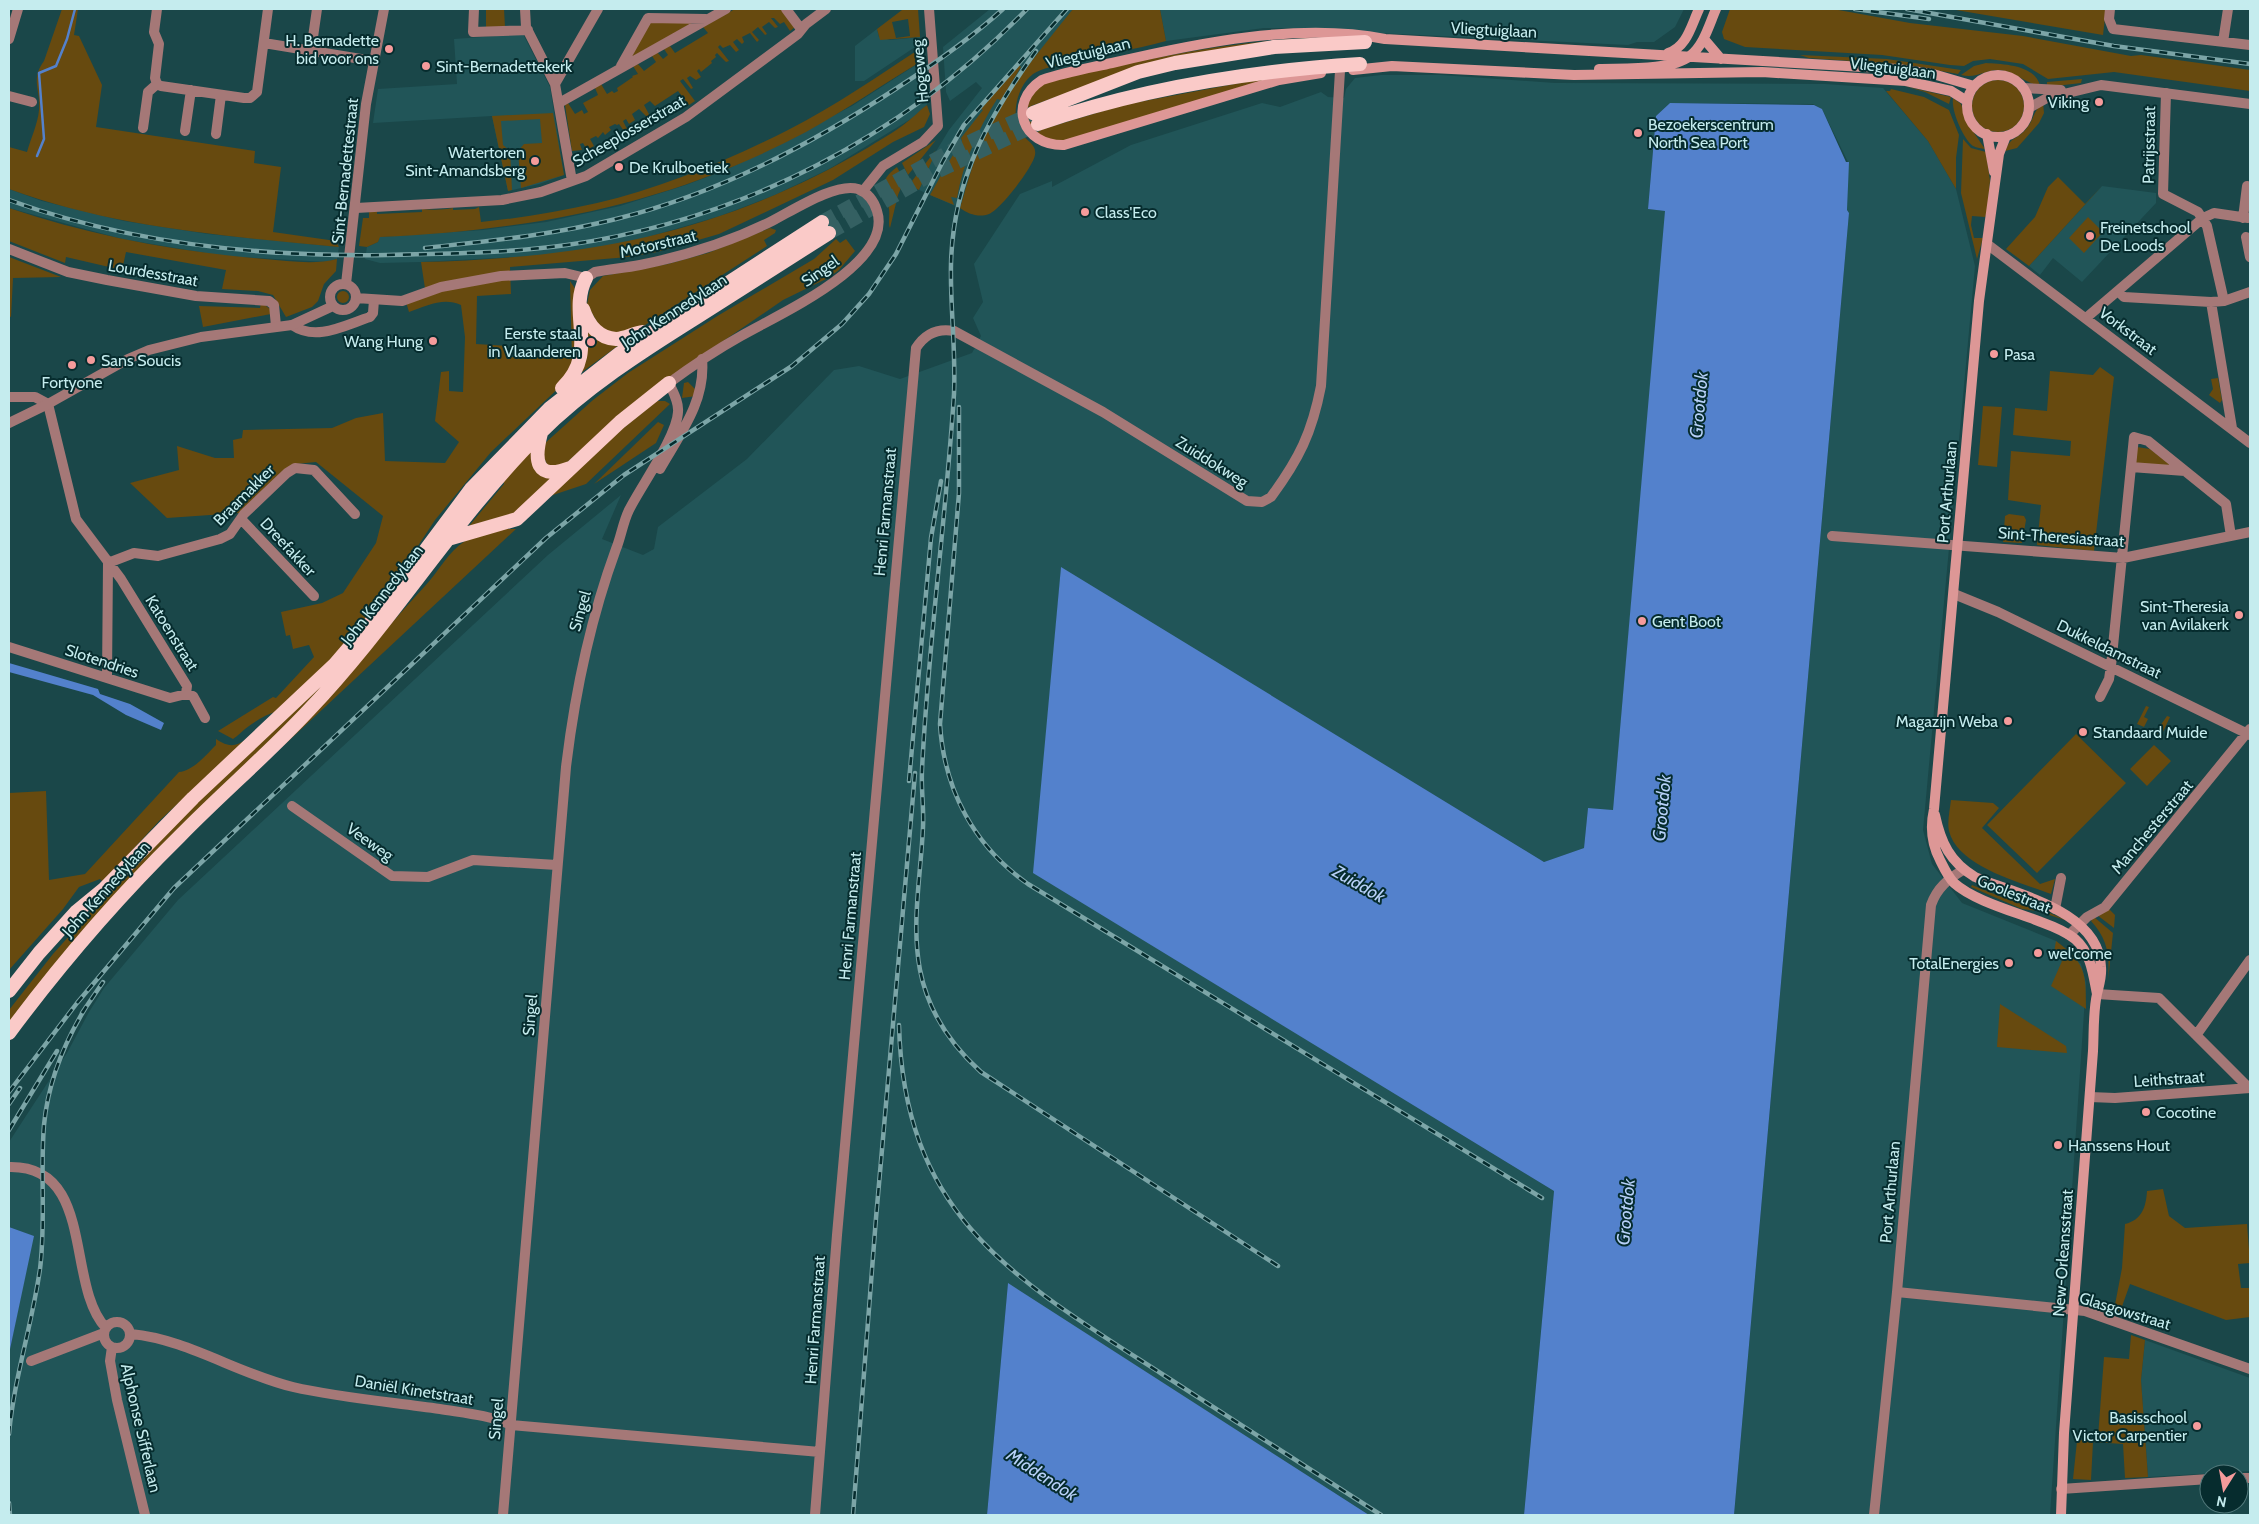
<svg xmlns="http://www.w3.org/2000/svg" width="2259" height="1524" viewBox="0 0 2259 1524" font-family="Cabin,sans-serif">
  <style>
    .built { fill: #215558 }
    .green { fill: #674a0f; fill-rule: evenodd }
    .water { fill: #5381cc }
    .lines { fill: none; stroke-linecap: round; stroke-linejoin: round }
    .stream { stroke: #5381cc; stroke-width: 2.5 }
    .trunk-tunnel { stroke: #346062; stroke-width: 14; stroke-dasharray: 14 7; stroke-linecap: butt }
    .minor { stroke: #a57877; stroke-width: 10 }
    .tertiary { stroke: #a57877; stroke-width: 10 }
    .secondary { stroke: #dd9796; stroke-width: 10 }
    .trunk { stroke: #facac8; stroke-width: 14 }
    .rail-casing { stroke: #7ca5a7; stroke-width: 4.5 }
    .rail { stroke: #062c2e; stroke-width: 2.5; stroke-dasharray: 8; stroke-linecap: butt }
    .poi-dot { fill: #f59b9b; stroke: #062c2e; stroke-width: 2 }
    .labels { text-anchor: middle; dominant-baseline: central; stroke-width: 4; stroke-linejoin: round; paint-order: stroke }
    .street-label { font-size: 16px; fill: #c5ecee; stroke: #062c2e }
    .poi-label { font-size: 16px; fill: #c5ecee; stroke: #062c2e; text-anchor: start }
    .water-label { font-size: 18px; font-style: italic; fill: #b8d1f9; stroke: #062c2e }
  </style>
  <rect width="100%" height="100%" fill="#1a4749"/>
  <path class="built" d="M990,9H1073L998,112L976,156L960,208L919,190L935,153L949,130L982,88L976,82L950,101L946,92L943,47Z
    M1160,9H1684L1675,27L1654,42H1637L1628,45L1377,33L1317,28H1264L1166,41Z
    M877,29L879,37L890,40L920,37L921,43L864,81H855V46Z
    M523,34L550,87L564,175L539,184L508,191L492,116L373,123L378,89L457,84L454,39Z
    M922,61L927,105L914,117L829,169L775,195L720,216L634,241L553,255L421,262L380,263L365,259L367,247L378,242L379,237L483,230L546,222L620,206L686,185L728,169L852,106Z
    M1381,75H1441L1555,83L1825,84L1883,88L1928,141L1956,189L1975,266L1923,830L1932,864L1962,903L2056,941L2081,964L2086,983L2050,1515H1734L1849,213L1847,210L1848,162L1822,109L1813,104L1670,103L1656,116L1648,209L1666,211L1613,810L1588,808L1584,848L1544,862L1061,568L1034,873L1554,1191L1524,1515H1369L1008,1284L987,1515H9V1354L33,1236L9,1227V1142L67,1053L89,1012L104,988L178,900L548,555L621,495L602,539L643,555L654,549L658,527L747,459L834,370L859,366L900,379L972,353L981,336L973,318L983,302L974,264L1020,194L1052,181V187L1131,145L1262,103L1280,107L1321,92L1328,97L1344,98L1346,89L1355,78Z
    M2102,186L2156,193V203L2082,282L2053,258L2040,275L2029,266Z
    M9,189L42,201L124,221L208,234L339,247L337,259L326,262L223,256L122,239L9,208Z
    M2145,1340L2250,1378V1471L2148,1477L2141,1380Z"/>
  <path class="green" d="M62,9H78L74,35L79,36L102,85L96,127L255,151L254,163L281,167L273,232L336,241L339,247C227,236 115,228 9,189V147L27,152C31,138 38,123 39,110C41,90 30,80 44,61Z
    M486,9H504L505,27L486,29Z
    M735,9H781L795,27L790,31L784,22L780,24L774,18H771L778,27L775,28L769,22L762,27L767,34L765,35L758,27L752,32L759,40L757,42L750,33L742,37L744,42L742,44L737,39L733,42L739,50L736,52L730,45L723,48L720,45L718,47L729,61L726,62L717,53L715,55L716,57L711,61L712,63L701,72L699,69L697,71L701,77L696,80L690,76L687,78L693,88L691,89L683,79L680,81L695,101L689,105L678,91L655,106L650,101L644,105L650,116L648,118L639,109L632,114L635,120L629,124L626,119L623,121L627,129L624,131L619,124L617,125L615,124L609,127L611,130L605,135L603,132L598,138L596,136L590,139L594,146L587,150L583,143L580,144L582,150L572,151L565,105L568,103L575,114L582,110L584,114L588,112L583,103L598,95L595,88L601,84L607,94L612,91L614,93L618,91L617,88L633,77L632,76L638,74L633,66L638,64L644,71L656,62L652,56L657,52L663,59L668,55L664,49L670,46L675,53L708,33L703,27Z
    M918,9L920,37L880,40L877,29L902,10ZM908,19L910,36L896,38L892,22Z
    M1073,9H1160L1166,41C1133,50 1099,55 1066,64C1055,66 1042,68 1033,74C1017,86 1010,116 1021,133C1026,141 1037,144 1035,155C1033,167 1001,209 989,214C979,218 968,214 960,208C967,185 973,161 983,139C1005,91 1041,49 1073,9Z
    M1730,9H1833L1910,23L2023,36L2131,56L2141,55L2250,70V91L2114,72L2048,79L2023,64L1990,59L1973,61L1964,66L1950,65L1882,55L1745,47L1724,39L1722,32Z
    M1950,9H2106L2103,35Z
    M650,23H692L633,57L631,55Z
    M1322,38L1138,67L1031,106L1040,130L1123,105L1294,73L1072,140L1051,143C1045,139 1036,135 1031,129C1017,112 1032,93 1045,82C1137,61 1227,40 1322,38Z
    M921,48L922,61C883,84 846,110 806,132C669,205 533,230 380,237L378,242L367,247L359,246L363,218H369V212L377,211V214L422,212V209C432,210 443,210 453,208V210L475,209L479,207L481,222C520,218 558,212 597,203C662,188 728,160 788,130C835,106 878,76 921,48Z
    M1800,55L1887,59L1961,70L1958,74L1908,65L1809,58Z
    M1986,63C2003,64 2036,65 2040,86C2025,83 2016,72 2000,70C1985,69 1978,79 1961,75L1974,66Z
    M1019,65L1021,67L1001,100L997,99C978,129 963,163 957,198L951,197L954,205L930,195L948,163L962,141L961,138L983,110L981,109Z
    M2082,79L2081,83L2047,87V82Z
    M1972 106a26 26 0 1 1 52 0a26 26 0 1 1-52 0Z
    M1904,86L1951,97L1949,104L1925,92Z
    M1891,89L1924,97L1949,110L1959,135L1956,158V189L1928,141L1886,91H1890Z
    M1953,98L1961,104L1968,124L1985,149C1981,148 1977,148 1973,146C1963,138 1951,111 1953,98Z
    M2043,103L2044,113L2039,123L2017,148L2005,151C2011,136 2017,140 2026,129C2034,120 2033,111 2043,103Z
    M927,105L930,114L924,127L893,142L833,180L719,234L657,252L628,257L510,267L511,294L477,296L476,344L508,346V357L572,358L570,281L576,290L578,349L567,380L491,452L435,520L381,602L330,660L278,711C267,714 255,721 245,729C241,732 238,736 233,739L218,731L273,697L276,698L314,657L309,645L293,649L290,635L286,636L281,612L322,603L343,593L376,543L383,516L316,462L296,464L239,513L167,518L130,483L179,470L177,446L215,458H234L233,440L242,438L243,430L332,428L356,418L383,413L385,461L445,463L459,442L435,421L441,372L449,371V391L463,392L465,337L461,305C443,297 427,306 409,312L406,302L426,295L421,262C588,258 723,233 869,147C883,138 900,129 913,117C918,113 921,109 927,105Z
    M553,113L564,175L521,188L518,151L524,144L542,143L540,119L501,121L503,145L510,151L512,190L508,191L492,116Z
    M1963,139L1971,148L1986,152L1990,181L1987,212L1985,217L1972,216L1971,225L1974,238H1983L1977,259L1961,193Z
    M936,140L908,175L902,163Z
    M935,151L934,156L919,190L915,188L912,181Z
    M897,167L904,181L898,195L890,228C888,224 890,215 889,209C885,190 876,183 897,167Z
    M2058,177L2085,204L2102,186L2029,266L2006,249L2035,217L2048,187Z
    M9,208C92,236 178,252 265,259C288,261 315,265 337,259L336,271L324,284L318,301L312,307L286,317L273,295L258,291L222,289L226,270L126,252L122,270L66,257L65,263L9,241Z
    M2088,217L2103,232L2084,253L2069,238Z
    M770,228L776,230L775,233L764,240L767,246L642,327L619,335L602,331L587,304L590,290L603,276L668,264L708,253Z
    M836,239L840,243L846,239L855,251L839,270L828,278L783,300L639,399L564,465L548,466L541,452L544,444L593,400L628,373L719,315L814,259Z
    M9,257L61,277L13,278L11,317L9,316Z
    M337 297a6 6 0 1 1 12 0a6 6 0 1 1-12 0Z
    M261,302L270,309L271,314L203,327L199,306L260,308Z
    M585,328L619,345L582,372L580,371Z
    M2100,367L2114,377L2094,551L2037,545L2041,505L2008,500L2011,451L2070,456L2071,441L2013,435L2015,408L2047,411L2050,371L2093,375Z
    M2218,378L2222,400L2220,403L2209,395L2213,389L2211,379Z
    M688,382L695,389L696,396L682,398L684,383Z
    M657,401H665L670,404L586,484L550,496L607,441Z
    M1983,406L2002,407L1997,467L1978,465Z
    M658,422L664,425L656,443L594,484Z
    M2137,447L2150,449L2175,468L2135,464Z
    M531,449C530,465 540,469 553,478L513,514L469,526L504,484L502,478Z
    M2009,514L2024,516L2026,520L2022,543L2003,542L2005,516Z
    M505,529H516L281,748C331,695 376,639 425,586C439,571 448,552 465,541C475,534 493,532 505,529Z
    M352,658L9,1025V1010L53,954L105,896L212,786Z
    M2146,706L2149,707L2144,717L2148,719L2144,727L2137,724Z
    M2167,716L2170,717L2161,736L2155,733Z
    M2076,734L2126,783L2037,873L1987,825Z
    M251,736L159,821L103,882L100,879L79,887L63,909L9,970V789V793L46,791L49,880L85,874L179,772C193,771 207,754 216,745V739C231,749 237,746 251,736Z
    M2154,745L2171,761L2147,786L2130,769Z
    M1951,800L1993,803L1999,808L1982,828L2040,884L2055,879L2051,894C2020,882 1958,867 1949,831C1947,822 1950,809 1951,800Z
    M1972,885L2004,898L2020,900L2068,921L2037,911L2022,909L1971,887Z
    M2109,909L2115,915L2114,928L2097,915Z
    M2094,917L2113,933L2108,981C2110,957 2108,939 2091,921Z
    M2056,941C2086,963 2086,973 2086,1009L2051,986L2062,961L2054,952Z
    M2000,1004L2066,1046L2067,1053L1997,1047Z
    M2163,1189L2169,1216L2185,1228L2247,1224L2250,1263L2238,1264L2241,1288H2250V1317L2226,1320L2130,1284L2120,1312L2114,1310L2122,1268L2125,1224C2142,1220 2146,1207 2147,1191Z
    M2131,1335L2145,1340L2141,1380L2148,1477L2125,1478L2123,1444L2093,1442L2091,1480L2073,1479L2077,1441L2098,1437L2104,1357L2129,1359Z"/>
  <path class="water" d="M1670,103L1814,105L1822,109L1846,162H1849L1847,210L1849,213L1734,1515H1524L1554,1191L1033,873L1061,567L1544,862L1584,848L1588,808L1613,810L1665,211L1648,209L1656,116Z
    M9,663L98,689L100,694L130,704L164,723L161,730L126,715L93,695L9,672Z
    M9,1227L34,1236L9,1354Z
    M1008,1283L1369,1515H987Z"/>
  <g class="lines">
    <path class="stream" d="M37,156L44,139L39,73L56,66L67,39L75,9"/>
    <path class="trunk-tunnel" d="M822,222L958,147L1033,113
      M829,233L934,173L1038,124"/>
    <path class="minor" d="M157,9L154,32L159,44L155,78L157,84L161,86L244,98H250L257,92L268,9
      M474,9L473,32L528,30
      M525,9L526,27L555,84
      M786,9L801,29
      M2110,9L2109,19L2113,29L2250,45
      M9,39L18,9
      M2223,42L2228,9
      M264,43L373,61
      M311,51L317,9
      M621,66L648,18L706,19
      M2166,93L2163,194L2198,212L2207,226L2224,301
      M9,96L32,102
      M559,103L726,9
      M143,128L148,92L157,84
      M185,131L191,90
      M216,134L221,95
      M572,181L555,84L598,9
      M356,208L502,200L541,192L586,176L686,117L798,34L806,24L826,9
      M2243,218L2247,186
      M2246,237L2250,257
      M1987,244L2250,443
      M9,249L68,272L107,280L196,296L269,301L274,305L276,326
      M2118,291L2124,297L2211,302L2224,301L2250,292
      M2211,302L2232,428
      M2086,318L2203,218L2214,213L2248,218
      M292,325C316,342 345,325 370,317L373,313L374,300
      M9,397H35L48,404L76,519L121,579L187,686L186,694
      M2131,467L2185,471
      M660,469C680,434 706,401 702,359
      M241,519L314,596
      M1832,536L2123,558L2250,532
      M1954,594L1998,612L2250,735
      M9,647L170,698L186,694
      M107,678L108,563L134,553L158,556L220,539L230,534L244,514L287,473L295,468L314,470L355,514
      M186,694L193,696L205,718
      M2100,697L2109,679L2111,666L2134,437L2148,441L2226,504L2231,536
      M292,806L392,876L428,877L473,860L557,865
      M2055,909L2061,878
      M2069,935L2087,917L2105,907L2250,729
      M2097,994L2159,998L2249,1088
      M2197,1034L2250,960
      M2090,1097L2115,1098L2250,1088
      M9,1167C96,1165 65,1285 106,1328
      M1897,1292L2085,1311L2250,1369
      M104 1335a13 13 0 1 1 26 0a13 13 0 1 1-26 0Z
      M131,1334C187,1339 238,1374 293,1387C341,1398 392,1402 440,1409C464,1413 489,1415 511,1425L820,1452
      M112,1347L110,1361L117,1400L145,1515
      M31,1361L104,1333
      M2239,1478H2250
      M2061,1489L2209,1479
      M503,1515L566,767C575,692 590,620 616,549C621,537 623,522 629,510C641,486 677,436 678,412C679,402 673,392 669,383
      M815,1515L837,1235L916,348C925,334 938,328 954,331L1103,412L1247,501L1262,502L1271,497C1299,459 1312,433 1321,386L1340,71
      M1874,1515L1897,1292L1931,905C1937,888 1948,879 1963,870"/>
    <path class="tertiary" d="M2023,88L2061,90
      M2029,108L2047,98L2101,85L2250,104
      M863,191L883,166L923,142L938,126L929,9
      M330 297a13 13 0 1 1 26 0a13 13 0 1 1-26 0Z
      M346,284L366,104L384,9
      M356,298L402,301L441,287L501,276L565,273L586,278L595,272C610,269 625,268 640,265C685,256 730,242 772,221C792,211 836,182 858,189C868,193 874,201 877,211C894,264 777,315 741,336C716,350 692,366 669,383
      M9,423L48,404L128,359L149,350L201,337L292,325L333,306"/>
    <path class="secondary" d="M1704,39L1721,59
      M1668,53C1687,47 1691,26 1699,9
      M1599,69C1622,68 1671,71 1690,56C1704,45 1709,25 1716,9
      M1353,70L1392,66L1574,75L1762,72L1906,81L1951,91L1967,101
      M1321,73L1279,80L1064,145C1022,146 1007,103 1042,80C1065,72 1089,68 1112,63C1197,43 1299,22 1385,39L1898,69L1933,74L1974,86
      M1967 106a31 31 0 1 1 62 0a31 31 0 1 1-62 0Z
      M1987,134L1994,172
      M2006,136L1999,154L1979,301L1934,809C1930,827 1931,843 1940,860C1944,868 1948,877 1954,883C1974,901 2016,912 2041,922C2052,926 2065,931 2075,939C2091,953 2093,974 2097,994
      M1935,815C1941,843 1950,862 1975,877C2018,895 2099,911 2101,967C2102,977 2099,985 2097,994C2093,1012 2094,1032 2093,1051L2064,1433L2061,1515"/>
    <path class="trunk" d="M1033,113L1138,72L1175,63L1274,47L1365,42
      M1038,124C1142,88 1250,71 1360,64
      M583,309C588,324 598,338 616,339C625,339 634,333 643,332
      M562,388C600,352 567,314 586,278
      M541,433C534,460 535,481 570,468
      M448,539L517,519L620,422L669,383
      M9,991L39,953L76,912L104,889L193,798L335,664L377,615L471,489L550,408L620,353L822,222
      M9,1033C61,963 118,897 180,836C222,793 268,754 309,710C392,623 454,519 539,434C585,388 641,352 697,317C741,289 785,261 829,233"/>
    <g class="rail-casing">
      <path id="rail" d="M1855,9L1929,19
        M1907,9L2114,46L2250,64
        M1036,51C988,118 953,179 951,264C950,307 956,350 954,394C946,519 928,645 922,770C921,789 924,808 923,827C921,875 911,923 920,970C928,1011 951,1045 981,1072L1278,1266
        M9,200C130,244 259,257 387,255C447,254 508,253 567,245C743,220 904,136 1027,9
        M425,248C489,241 553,235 616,219C717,194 810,145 897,88C934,64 970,39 1003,9
        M959,407V493L940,724C944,790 974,846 1028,884L1542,1198
        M909,781L931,538L941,481
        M82,1013L103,982
        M899,1025C904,1218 1016,1280 1162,1374C1235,1421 1308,1468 1381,1515
        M9,1092L77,1003L174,888L546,538L624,475L792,366L842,324L869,294L896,254L943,161L964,125L1067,9
        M9,1104L20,1088
        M9,1130L57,1051
        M9,1434C14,1378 32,1325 40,1269C46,1221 40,1173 44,1125C48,1082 64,1043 86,1007
        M9,1503L10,1515
        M853,1515L876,1218L915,773"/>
    </g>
    <use href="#rail" class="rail"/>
  </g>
  <g class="poi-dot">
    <circle cx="389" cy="49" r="5"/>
    <circle cx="426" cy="66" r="5"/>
    <circle cx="2099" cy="102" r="5"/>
    <circle cx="1638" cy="133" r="5"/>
    <circle cx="535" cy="161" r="5"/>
    <circle cx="619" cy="167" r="5"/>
    <circle cx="1085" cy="212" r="5"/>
    <circle cx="2090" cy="236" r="5"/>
    <circle cx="433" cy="341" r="5"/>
    <circle cx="591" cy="342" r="5"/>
    <circle cx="1994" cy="354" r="5"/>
    <circle cx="91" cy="360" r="5"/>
    <circle cx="72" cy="365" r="5"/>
    <circle cx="2239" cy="615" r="5"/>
    <circle cx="1642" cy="621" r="5"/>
    <circle cx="2008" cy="721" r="5"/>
    <circle cx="2083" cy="732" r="5"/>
    <circle cx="2038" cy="953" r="5"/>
    <circle cx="2009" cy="963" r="5"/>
    <circle cx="2146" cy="1112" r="5"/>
    <circle cx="2058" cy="1145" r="5"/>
    <circle cx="2197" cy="1426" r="5"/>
  </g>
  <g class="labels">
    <g class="street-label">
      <text transform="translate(1494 30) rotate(3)">Vliegtuiglaan</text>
      <text transform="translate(1088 53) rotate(-14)">Vliegtuiglaan</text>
      <text transform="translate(1893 68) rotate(7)">Vliegtuiglaan</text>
      <text transform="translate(920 71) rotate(-95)">Hogeweg</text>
      <text transform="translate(629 131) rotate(-30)">Scheeplosserstraat</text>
      <text transform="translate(2149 145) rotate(-89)">Patrijsstraat</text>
      <text transform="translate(345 171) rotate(-84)">Sint-Bernadettestraat</text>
      <text transform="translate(658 244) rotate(-13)">Motorstraat</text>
      <text transform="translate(820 271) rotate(-35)">Singel</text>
      <text transform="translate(153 273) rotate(10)">Lourdesstraat</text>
      <text transform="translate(674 311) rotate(-33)">John Kennedylaan</text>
      <text transform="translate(2128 331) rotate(37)">Vorkstraat</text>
      <text transform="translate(1212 462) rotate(32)">Zuiddokweg</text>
      <text transform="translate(1947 492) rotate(-85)">Port Arthurlaan</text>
      <text transform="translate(244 495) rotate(-45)">Braamakker</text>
      <text transform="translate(885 512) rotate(-85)">Henri Farmanstraat</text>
      <text transform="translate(2061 537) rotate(4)">Sint-Theresiastraat</text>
      <text transform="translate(288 547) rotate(47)">Dreefakker</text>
      <text transform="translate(382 595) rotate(-52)">John Kennedylaan</text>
      <text transform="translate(580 611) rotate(-74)">Singel</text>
      <text transform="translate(172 633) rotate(58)">Katoenstraat</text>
      <text transform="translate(2109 649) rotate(26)">Dukkeldamstraat</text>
      <text transform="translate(102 661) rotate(18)">Slotendries</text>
      <text transform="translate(2152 827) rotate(-50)">Manchesterstraat</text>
      <text transform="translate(370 842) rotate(35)">Veeweg</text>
      <text transform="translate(106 889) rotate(-48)">John Kennedylaan</text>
      <text transform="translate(2014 894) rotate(22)">Goolestraat</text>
      <text transform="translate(850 916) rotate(-85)">Henri Farmanstraat</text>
      <text transform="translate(530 1015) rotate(-85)">Singel</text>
      <text transform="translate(2169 1079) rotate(-4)">Leithstraat</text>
      <text transform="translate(1890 1192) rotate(-85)">Port Arthurlaan</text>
      <text transform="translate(2063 1253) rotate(-86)">New-Orleansstraat</text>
      <text transform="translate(2125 1311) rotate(17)">Glasgowstraat</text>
      <text transform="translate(815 1320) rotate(-86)">Henri Farmanstraat</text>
      <text transform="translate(414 1390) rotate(9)">Daniël Kinetstraat</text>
      <text transform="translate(496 1419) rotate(-85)">Singel</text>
      <text transform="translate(141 1428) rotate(77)">Alphonse Sifferlaan</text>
    </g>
    <g class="poi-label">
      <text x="379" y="40" text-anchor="end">H. Bernadette<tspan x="379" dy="18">bid voor ons</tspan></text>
      <text x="436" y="66">Sint-Bernadettekerk</text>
      <text x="2089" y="102" text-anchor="end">Viking</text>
      <text x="1648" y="124">Bezoekerscentrum<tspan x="1648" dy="18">North Sea Port</tspan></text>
      <text x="525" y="152" text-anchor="end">Watertoren<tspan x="525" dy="18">Sint-Amandsberg</tspan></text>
      <text x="629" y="167">De Krulboetiek</text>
      <text x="1095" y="212">Class'Eco</text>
      <text x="2100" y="227">Freinetschool<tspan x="2100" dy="18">De Loods</tspan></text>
      <text x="581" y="333" text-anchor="end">Eerste staal<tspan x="581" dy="18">in Vlaanderen</tspan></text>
      <text x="423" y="341" text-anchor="end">Wang Hung</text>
      <text x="2004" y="354">Pasa</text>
      <text x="101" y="360">Sans Soucis</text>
      <text x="72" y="382" text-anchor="middle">Fortyone</text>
      <text x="2229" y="606" text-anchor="end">Sint-Theresia<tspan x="2229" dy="18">van Avilakerk</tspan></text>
      <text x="1652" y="621">Gent Boot</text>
      <text x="1998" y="721" text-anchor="end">Magazijn Weba</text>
      <text x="2093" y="732">Standaard Muide</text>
      <text x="2048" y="953">wel'come</text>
      <text x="1999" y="963" text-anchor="end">TotalEnergies</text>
      <text x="2156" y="1112">Cocotine</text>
      <text x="2068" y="1145">Hanssens Hout</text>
      <text x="2187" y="1417" text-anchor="end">Basisschool<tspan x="2187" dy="18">Victor Carpentier</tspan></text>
    </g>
    <g class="water-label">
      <text transform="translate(1699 405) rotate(-85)">Grootdok</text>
      <text transform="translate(1662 808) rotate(-85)">Grootdok</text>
      <text transform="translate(1359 884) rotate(30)">Zuiddok</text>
      <text transform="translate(1626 1212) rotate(-85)">Grootdok</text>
      <text transform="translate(1042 1475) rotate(33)">Middendok</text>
    </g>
  </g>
  <rect width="2259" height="1524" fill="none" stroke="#c5ecee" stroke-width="20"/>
  <g transform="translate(2224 1489) rotate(191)"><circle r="24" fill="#062c2e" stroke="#52797b"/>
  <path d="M0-4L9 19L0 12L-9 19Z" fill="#f59b9b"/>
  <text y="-8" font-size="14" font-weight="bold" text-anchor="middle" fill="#c5ecee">N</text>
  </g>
</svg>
